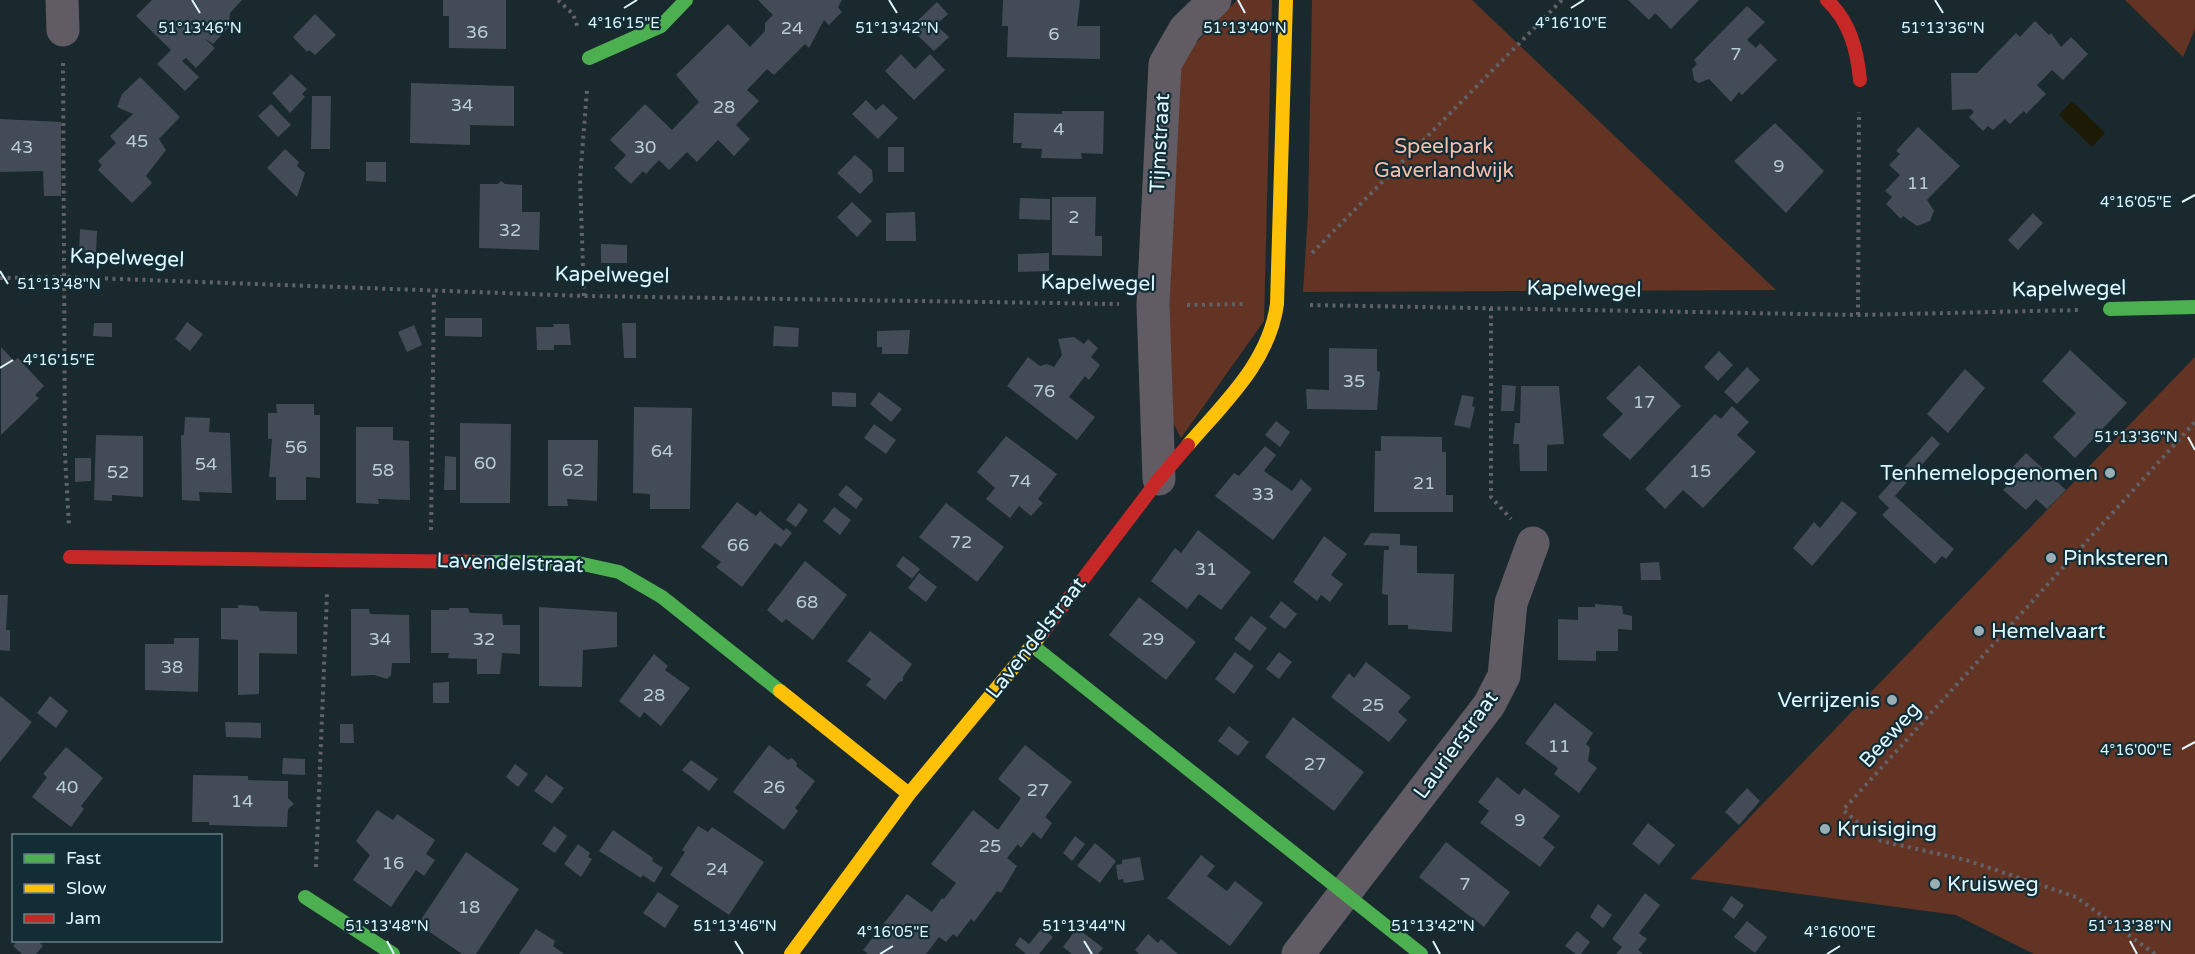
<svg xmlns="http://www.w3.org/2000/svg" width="2195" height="954" viewBox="0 0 2195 954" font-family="'Varela Round',sans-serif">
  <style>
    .green { fill: #633424 }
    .water { fill: #1d1a06 }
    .building { fill: #434b57 }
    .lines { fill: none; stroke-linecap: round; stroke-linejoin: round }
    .path { stroke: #616168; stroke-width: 4; stroke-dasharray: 3 4.5; stroke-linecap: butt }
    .street { stroke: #615b63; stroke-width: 33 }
    .fast { stroke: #4caf50; stroke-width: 14 }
    .slow { stroke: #ffc107; stroke-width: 14 }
    .jam { stroke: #c62828; stroke-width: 14 }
    .ticks { fill: none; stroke: #dff7fe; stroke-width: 2 }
    .poi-dot { fill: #9aafb5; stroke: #122d35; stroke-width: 2 }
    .labels { text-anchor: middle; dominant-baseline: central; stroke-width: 4.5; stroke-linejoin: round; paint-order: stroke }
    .number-label { font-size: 18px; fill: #b8ccd4 }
    .street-label { font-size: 21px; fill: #dff7fe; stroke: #122d35 }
    .park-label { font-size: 21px; fill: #fbbca8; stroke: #122d35 }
    .poi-label { font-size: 21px; fill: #dff7fe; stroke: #122d35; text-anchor: start }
    .ticks-label { font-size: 15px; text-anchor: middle; fill: #dff7fe; stroke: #122d35; stroke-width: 4.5; stroke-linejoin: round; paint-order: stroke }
  </style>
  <rect width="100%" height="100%" fill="#1a292d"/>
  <path class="green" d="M1237,0H1272L1264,321L1181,438L1166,410L1177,63Z
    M1312,0H1472L1776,290L1303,292L1308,213Z
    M2125,0H2195V29L2183,57Z
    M2195,357V954H2034L1956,915L1690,879Z"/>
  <path class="water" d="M2072,101L2105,133L2092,147L2059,115Z"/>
  <path class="building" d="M152,0H242L230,13L229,27L213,44L204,38L215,48L196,68L186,58L182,61L199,77L185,91L157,64L171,50L136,16Z
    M443,0H506V49L449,48V16H443Z
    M758,0H842L838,7L842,12L829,25L824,20L809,48L805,44L774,75L767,69L747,90L759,101L736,125L750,139L734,156L718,140L697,162L687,152L669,170L659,160L646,174L643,171L631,184L614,168L626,155L610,140L645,104L672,130L699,102L676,75L728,24L750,47L765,31V23L773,15Z
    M1003,0H1080L1077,26H1100V59L1007,57L1008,26H1002Z
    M1628,0H1699L1671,29L1655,13L1649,20Z
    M937,2L948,14L936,25L949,37L934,51L910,28Z
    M1747,6L1765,22L1747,40L1756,48L1760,43L1777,60L1742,95L1739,92L1731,102L1709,79L1699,83L1694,80L1692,69L1697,64L1694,60Z
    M315,14L336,35L315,55L309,50L307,52L293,37Z
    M2035,21L2049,35L2051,33L2061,47L2071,37L2088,54L2063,80L2052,70L2037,85L2046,94L2026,114L2024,111L2010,124L2005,119L1993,130L1988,126L1983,131L1969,117L1974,112L1971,109L1952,110L1951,73H1977L2016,33L2020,37Z
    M901,54L915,69L930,54L945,70L914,100L885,71Z
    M291,74L307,89L302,94L305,97L290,113L272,93Z
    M140,77L180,117L159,139L166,150L146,176L152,183L132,203L98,170L102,165L98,161L116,143L110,136L133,114L117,107L122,94Z
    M411,83L514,86V126L470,125V145L410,143Z
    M312,96H331L330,149H311Z
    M866,100L876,110L883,104L898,118L878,139L852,114Z
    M271,104L291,125L278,137L258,116Z
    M1062,111H1104L1103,154L1081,153L1082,159L1041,158L1042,149L1021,148L1022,143H1013L1014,113L1062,114Z
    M0,119L61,122V196H44L43,171L0,172Z
    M1775,123L1824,171L1786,213L1734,161Z
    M1918,127L1960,166L1927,200L1934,211L1930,221L1917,226L1903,216L1901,219L1886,204L1892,197L1885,191L1900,175L1889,165L1900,154L1896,151Z
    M888,147H904V172H888Z
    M285,149L299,162L297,166L305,173L297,197L267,168Z
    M855,155L872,170L873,181L860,194L837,173Z
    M366,162H386V182L366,181Z
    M501,181L505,184L522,185V212H540L539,250L479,248L480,184H498Z
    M1052,197H1096L1095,236H1102V256L1052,255Z
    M1020,198L1050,199V220L1019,219Z
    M852,202L872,221L857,237L837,217Z
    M915,212L916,241H886V213Z
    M2033,213L2043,223L2018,250L2008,240Z
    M80,229L97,231L96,253L79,252Z
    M601,244L627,245V263H601Z
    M1049,253V271L1018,272V254Z
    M445,318H482V337L445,336Z
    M187,322L203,334L190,351L175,339Z
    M94,323H112V337L93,336Z
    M622,323H636V358H624Z
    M553,324H569L571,345H554V350H537L536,327H554Z
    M414,325L422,345L407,352L398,332Z
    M774,326L799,328L798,347L773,346Z
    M910,330L908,354H882V347H877V331Z
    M1074,337L1084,344L1088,339L1098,348L1091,357L1100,365L1089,380L1085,376L1069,397L1095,417L1077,440L1007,386L1028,357L1040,366L1047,364L1054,367L1062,355L1058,339Z
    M1,347L14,361L18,358L44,386L35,395L39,398L1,435Z
    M1329,348L1377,349V371L1380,372L1377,410L1307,409L1306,389L1329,390Z
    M2070,350L2127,403L2075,458L2053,437L2076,413L2042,381Z
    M1719,351L1733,365L1718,381L1704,367Z
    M1639,365L1681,406L1630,460L1602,435L1623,414L1606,398Z
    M1747,367L1760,380L1737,404L1724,392Z
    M1965,369L1985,388L1948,433L1927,414Z
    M1502,385L1516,386L1514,411H1501Z
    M1521,386H1559L1564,444L1547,445V471H1520L1519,444H1513L1515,423H1520Z
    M832,392L856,393V407L832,406Z
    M879,392L902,409L891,422L870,404Z
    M1462,395L1474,397L1472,406L1475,407L1470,428L1454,425Z
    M276,404H314V415H320V478L306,477V500H276V477H269L272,439H268V413H277Z
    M1732,406L1749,422L1737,435L1756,452L1703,508L1683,490L1665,509L1645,489L1715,414L1721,419Z
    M634,407L692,408L690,509H650V494L633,493Z
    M185,417L210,418L209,432L230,433L232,493L199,492L200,501L182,500L181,435H184Z
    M1276,421L1290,432L1280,447L1265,435Z
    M460,423L511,424L510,503H460Z
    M874,424L896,440L886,454L864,438Z
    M356,427H393V440L409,441L410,500L378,499L379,504L356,503Z
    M96,435L143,436V497L112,495V501L94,500Z
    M1006,436L1057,474L1038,499L1043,503L1031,516L1019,506L1010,518L986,499L995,488L977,472Z
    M1381,436L1442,437V452H1446V495H1453V512H1374L1375,451H1381Z
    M1932,436L1940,444L1895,496L1954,549L1946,559L1942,556L1935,564L1882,515L1889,508L1878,497Z
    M548,440H598L597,501L567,499L568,506H548Z
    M1265,446L1276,455L1264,471L1292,491L1301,479L1312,489L1273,540L1215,496L1234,473L1239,476Z
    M2026,453L2066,490L2047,509L2036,499L2026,510L2003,490L2016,477L2009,471Z
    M445,456L456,457V490H444Z
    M75,458H91V481L75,482Z
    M846,485L863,499L856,509L838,495Z
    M1842,501L1857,513L1812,566L1793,548L1814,522L1820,528Z
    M737,502L756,516L760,511L784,531L786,528L792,533L781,547L775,543L742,587L716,567L721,562L701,547Z
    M799,503L808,510L796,527L786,520Z
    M946,503L1004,547L977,582L919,537Z
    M834,507L851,520L840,535L823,521Z
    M1198,530L1251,572L1221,610L1199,594L1187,609L1151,581L1175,548L1181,553Z
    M1371,533L1400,534V545L1417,546V573L1454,574L1452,632L1408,629V625H1388V595L1382,594L1384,550H1389V546L1363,545Z
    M1324,536L1347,554L1331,575L1343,584L1330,602L1321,595L1317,601L1293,582Z
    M903,556L920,569L912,579L896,566Z
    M805,561L847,595L813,640L786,619L782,623L767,610Z
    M1659,562L1661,580H1641L1640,563Z
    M919,573L937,587L926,602L908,588Z
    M0,595H8L6,630H10V651L0,650Z
    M1139,597L1196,642L1166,680L1109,635Z
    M1281,601L1297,614L1285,629L1269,617Z
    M1595,604L1622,606L1623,614L1632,616V630L1618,629V651H1596V661L1558,660V619L1578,620V607H1595Z
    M238,605L258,606L260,611L297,612V654L259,653V694L238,695V640L221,639V608H238Z
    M539,607L617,612V647L583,650L582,687L539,686Z
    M449,608H468L470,613L502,614L503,625H520V654L502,653L500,674H477V659L448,658L449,653H431V610H449Z
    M351,609H369L370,614L409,615L410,663H392L391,675L387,679L374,675L351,676Z
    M1251,616L1267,628L1250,651L1234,639Z
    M870,631L912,664L903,677V681L899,682L885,700L866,685L871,679L847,661Z
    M174,638H199L198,692L145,690V644H174Z
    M1235,652L1254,666L1234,694L1215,679Z
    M1279,652L1292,662L1279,679L1266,669Z
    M654,654L668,666L665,670L690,688L661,726L644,712L640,718L619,701Z
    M1366,662L1411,697L1398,712L1407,720L1389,742L1331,697L1349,673L1354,678Z
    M449,682V703H433V683Z
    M0,696L32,722L0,762Z
    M50,696L68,711L56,728L37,713Z
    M1555,703L1593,733L1586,744L1590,748L1588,761L1597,768L1579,793L1554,774L1558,768L1525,743Z
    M1293,717L1364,772L1334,811L1265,757Z
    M225,722L261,723V738L226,737Z
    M340,724H353L354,743H340Z
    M1229,726L1249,742L1238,756L1218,741Z
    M769,745L788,760L792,758L797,763L796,766L815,781L795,808L798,811L784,830L733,792Z
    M1025,745L1072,782L1045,817L1052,823L1041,839L1033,832L1021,848L1018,844L1007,858L1017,866L1001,893L997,891L974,922L971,919L957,937L953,934L946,942L939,937L926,954H868L863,950L907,894L932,912L942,898L944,899L956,883L931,864L973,810L998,830L1021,798L998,779Z
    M66,747L103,778L81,806L84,809L71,827L32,797L47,777L43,774Z
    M283,758L305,759V775L282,774Z
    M691,760L718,779L709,791L682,770Z
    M515,764L528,774L518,787L506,777Z
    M193,775L248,776V780L288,781V798L294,804L288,809L287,827L209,825V822H192Z
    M546,775L564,788L552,804L534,791Z
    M1497,777L1519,795L1524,788L1560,816L1543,838L1555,847L1540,867L1480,823L1489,811L1478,802Z
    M1747,788L1760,801L1739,825L1725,812Z
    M377,810L393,820L397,814L435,840L426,854L435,860L424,876L416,870L391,907L353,880L370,855L356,841Z
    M1648,823L1675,845L1659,865L1632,844Z
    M554,826L567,836L555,853L542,844Z
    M698,826L708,832L712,827L764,862L729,915L670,875L685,852L682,850Z
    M613,830L653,858L652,861L663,868L654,883L643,875L641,878L599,851Z
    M1075,836L1085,844L1072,861L1063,853Z
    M1446,842L1510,892L1484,927L1419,877Z
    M1095,843L1116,861L1100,883L1077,866Z
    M578,844L590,853L588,857L592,859L581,877L564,864Z
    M466,852L519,889L476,954H462L418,924Z
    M1201,855L1215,866L1207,876L1227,891L1235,881L1263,903L1230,946L1167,898Z
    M1140,857L1144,880L1124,883L1123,879L1118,880L1116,865L1122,864V860Z
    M658,892L679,906L665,928L643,913Z
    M1645,893L1660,905L1639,933L1647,939L1638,950L1643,954H1616L1622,947L1612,939Z
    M1731,896L1744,905L1734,919L1722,910Z
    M1598,904L1612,915L1603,928L1590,917Z
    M1747,921L1767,937L1755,953L1734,937Z
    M1042,928L1053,937L1039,954H1026L1015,945L1020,937L1029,944Z
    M1077,928L1103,948L1098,954H1072L1063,947Z
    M536,929L555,941L553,946L564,954H519Z
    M1577,931L1590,942L1581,954H1576L1565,946Z
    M1148,934L1158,943L1161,939L1178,954H1139L1135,950Z
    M18,940H37L43,946L36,954H22L13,946Z"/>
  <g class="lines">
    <path class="path" d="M558,0L573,14L578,28
      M63,63L65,455L69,526
      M1312,253L1562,0
      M0,278L64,277L584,296L1119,304
      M584,296L580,179L587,90
      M1187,305L1245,304
      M1310,305L1858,315L2079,310
      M1491,308V497L1511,519
      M1858,315L1859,112
      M431,530L434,291
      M316,867L327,593
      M2155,954L2076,897L1966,860L1881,841L1843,810L2195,422"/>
    <path class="street" d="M62,0L63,30
      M1159,479L1153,305L1165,64L1185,29L1215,0
      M1298,954L1489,705L1504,676L1511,603L1533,543"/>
    <path class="fast" d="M589,58L661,26L686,0
      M2110,309L2195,307
      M489,562L578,563L619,572L662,597L780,691
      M1033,646L1421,954
      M305,897L393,954"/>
    <path class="slow" d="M1188,445C1225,402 1269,362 1277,304L1286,0
      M780,691L909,794
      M791,954L909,794L1043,632"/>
    <path class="jam" d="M1827,0C1850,22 1857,49 1860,80
      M70,557L489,562
      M1043,632L1159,479L1188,445"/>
  </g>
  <path class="ticks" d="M192,0L200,13M889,0L897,13M1238,0L1245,13M1935,0L1943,13M624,8L637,0M1571,8L1584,0M2182,202L2195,195M0,271L8,284M0,368L13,360M2188,437L2195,450M2182,749L2195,742M387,941L394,954M735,941L743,954M1084,941L1092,954M1433,941L1440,954M2130,941L2137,954M880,954L893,946M1827,954L1840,946"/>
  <g class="poi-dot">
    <circle cx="2110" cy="473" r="6"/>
    <circle cx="2051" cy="558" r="6"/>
    <circle cx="1979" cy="631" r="6"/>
    <circle cx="1892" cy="700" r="6"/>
    <circle cx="1825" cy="829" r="6"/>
    <circle cx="1935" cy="884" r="6"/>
  </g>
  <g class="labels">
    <g class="number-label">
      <text x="792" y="28">24</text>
      <text x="477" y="32">36</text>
      <text x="1054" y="34">6</text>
      <text x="1736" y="54">7</text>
      <text x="462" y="105">34</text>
      <text x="724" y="107">28</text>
      <text x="1059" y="129">4</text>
      <text x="137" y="141">45</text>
      <text x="22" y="147">43</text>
      <text x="645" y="147">30</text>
      <text x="1779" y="166">9</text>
      <text x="1918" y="183">11</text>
      <text x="1074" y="217">2</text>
      <text x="510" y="230">32</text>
      <text x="1354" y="381">35</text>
      <text x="1044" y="391">76</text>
      <text x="1644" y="402">17</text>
      <text x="296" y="447">56</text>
      <text x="662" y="451">64</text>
      <text x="485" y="463">60</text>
      <text x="206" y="464">54</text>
      <text x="383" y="470">58</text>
      <text x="573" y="470">62</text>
      <text x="1700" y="471">15</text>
      <text x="118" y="472">52</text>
      <text x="1020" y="481">74</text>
      <text x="1424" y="483">21</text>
      <text x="1263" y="494">33</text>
      <text x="961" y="542">72</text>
      <text x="738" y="545">66</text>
      <text x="1206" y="569">31</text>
      <text x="807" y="602">68</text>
      <text x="380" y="639">34</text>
      <text x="484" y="639">32</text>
      <text x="1153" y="639">29</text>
      <text x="172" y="667">38</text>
      <text x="654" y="695">28</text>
      <text x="1373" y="705">25</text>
      <text x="1559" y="746">11</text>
      <text x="1315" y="764">27</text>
      <text x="67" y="787">40</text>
      <text x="774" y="787">26</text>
      <text x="1038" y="790">27</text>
      <text x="242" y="801">14</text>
      <text x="1520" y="820">9</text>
      <text x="990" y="846">25</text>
      <text x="393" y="863">16</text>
      <text x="717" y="869">24</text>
      <text x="1465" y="884">7</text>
      <text x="469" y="907">18</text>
    </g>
    <g class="street-label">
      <text transform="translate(1160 143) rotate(-87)">Tijmstraat</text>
      <text transform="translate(127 258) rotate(2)">Kapelwegel</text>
      <text transform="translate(612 275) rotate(1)">Kapelwegel</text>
      <text transform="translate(1098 283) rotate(1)">Kapelwegel</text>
      <text transform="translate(1584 289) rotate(1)">Kapelwegel</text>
      <text transform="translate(2069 289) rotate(-1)">Kapelwegel</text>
      <text transform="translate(510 563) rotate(2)">Lavendelstraat</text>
      <text transform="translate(1036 638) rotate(-52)">Lavendelstraat</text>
      <text transform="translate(1890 735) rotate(-48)">Beeweg</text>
      <text transform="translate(1456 745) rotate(-54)">Laurierstraat</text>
    </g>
    <g class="park-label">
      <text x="1444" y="146">Speelpark<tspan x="1444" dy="24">Gaverlandwijk</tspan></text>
    </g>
    <g class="poi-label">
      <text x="2098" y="473" text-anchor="end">Tenhemelopgenomen</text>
      <text x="2063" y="558">Pinksteren</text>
      <text x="1991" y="631">Hemelvaart</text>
      <text x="1880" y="700" text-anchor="end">Verrijzenis</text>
      <text x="1837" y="829">Kruisiging</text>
      <text x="1947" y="884">Kruisweg</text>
    </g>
  </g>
  <g class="ticks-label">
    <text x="624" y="28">4°16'15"E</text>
    <text x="1571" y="28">4°16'10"E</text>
    <text x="200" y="33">51°13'46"N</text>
    <text x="897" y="33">51°13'42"N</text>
    <text x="1245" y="33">51°13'40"N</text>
    <text x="1943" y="33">51°13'36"N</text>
    <text x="2136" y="207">4°16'05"E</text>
    <text x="59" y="289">51°13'48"N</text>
    <text x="59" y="365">4°16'15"E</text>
    <text x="2136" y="442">51°13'36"N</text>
    <text x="2136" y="755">4°16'00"E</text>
    <text x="387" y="931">51°13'48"N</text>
    <text x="735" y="931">51°13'46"N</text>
    <text x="1084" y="931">51°13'44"N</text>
    <text x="1433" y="931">51°13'42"N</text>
    <text x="2130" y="931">51°13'38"N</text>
    <text x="893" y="937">4°16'05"E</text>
    <text x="1840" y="937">4°16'00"E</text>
  </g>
  <rect x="12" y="834" width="210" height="108" fill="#122d35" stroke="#647e85" stroke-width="1.5"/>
  <rect x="24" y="854" width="30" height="9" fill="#4caf50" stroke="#647e85" stroke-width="1.5"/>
  <text x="66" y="864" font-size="18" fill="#dff7fe">Fast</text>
  <rect x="24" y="884" width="30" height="9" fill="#ffc107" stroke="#647e85" stroke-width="1.5"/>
  <text x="66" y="894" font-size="18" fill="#dff7fe">Slow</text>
  <rect x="24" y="914" width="30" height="9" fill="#c62828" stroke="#647e85" stroke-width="1.5"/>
  <text x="66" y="924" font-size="18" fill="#dff7fe">Jam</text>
</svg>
